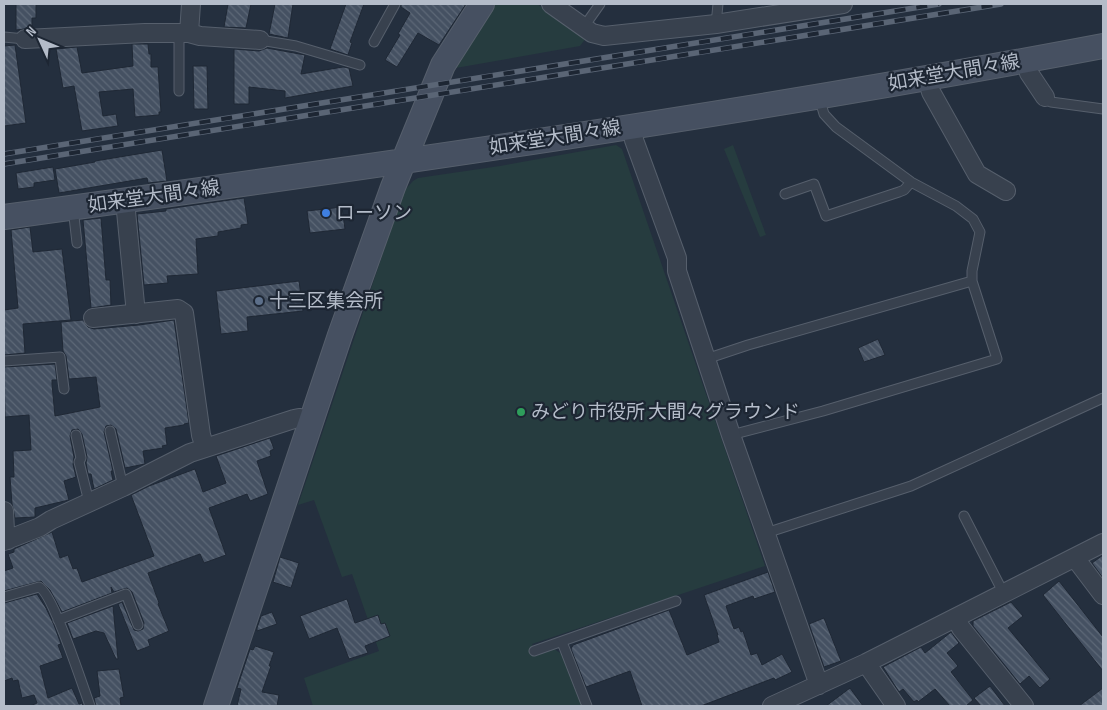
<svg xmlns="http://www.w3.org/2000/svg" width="1107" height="710" viewBox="0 0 1107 710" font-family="'Sofia Sans Condensed','Noto Sans JP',sans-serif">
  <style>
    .grass { fill: #263c3f }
    .building { fill: url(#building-back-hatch); stroke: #1f2835 }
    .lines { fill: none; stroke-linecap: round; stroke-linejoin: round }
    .lane-casing { stroke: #565f6c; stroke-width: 11 }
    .street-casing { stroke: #565f6c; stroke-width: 20 }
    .secondary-casing { stroke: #565f6c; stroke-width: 26 }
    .lane { stroke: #38414e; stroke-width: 9 }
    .street { stroke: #38414e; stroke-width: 18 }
    .secondary { stroke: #465061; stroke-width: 24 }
    .rail-casing { stroke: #5a6575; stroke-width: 5.5 }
    .rail { stroke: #1d2633; stroke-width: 4; stroke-dasharray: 11; stroke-linecap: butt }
    .shop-dot { fill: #3f7fe0; stroke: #1d2633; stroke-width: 2 }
    .service-dot { fill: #5c6f8a; stroke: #1d2633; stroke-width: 2 }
    .leisure-dot { fill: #2e9e5b; stroke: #1d2633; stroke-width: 2 }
    .labels { text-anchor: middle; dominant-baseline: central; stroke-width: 4.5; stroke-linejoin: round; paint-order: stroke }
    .street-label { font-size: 19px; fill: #b4bcc9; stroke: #1d2633 }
    .poi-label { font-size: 19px; fill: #b4bcc9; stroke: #1d2633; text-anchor: start }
  </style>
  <defs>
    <pattern id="building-back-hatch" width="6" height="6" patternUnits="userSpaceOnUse" patternTransform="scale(1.25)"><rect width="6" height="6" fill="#455162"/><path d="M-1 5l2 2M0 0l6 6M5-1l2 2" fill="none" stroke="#5d6877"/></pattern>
  </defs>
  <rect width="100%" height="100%" fill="#242f3e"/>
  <path class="grass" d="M491,4H537L586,38L580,46L450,69Z
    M616,145L622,149L765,566L532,644L536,656L554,649L562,654L582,706H313L304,678L379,651L352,574L342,577L314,500L298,505L404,191L413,181L418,178L500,166Z
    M733,145L766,235L760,237L724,149Z"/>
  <path class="building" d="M16,4H36V18H32V28L16,30Z
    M228,4H251L246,28L224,27Z
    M275,4H293L288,38L269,34Z
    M346,4H364L350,42L352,43L348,55L330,49Z
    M401,4H466L439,45L418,33L397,67L385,60L400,35L398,34L410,13L401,7Z
    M132,44H148L149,54H151V67H158L161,112H159V115L135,117L133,89L99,92L103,116L116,114L118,126L82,131L74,86L63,88L56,49L77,47L82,73L133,66Z
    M15,45L26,123L4,126V46Z
    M267,48L305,55L301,74L343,67L349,68L353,86L285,98V91L249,87V104H234V49L259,51Z
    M193,66H207L208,109H194Z
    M162,150L167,181L148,183L147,178L59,193L55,169L95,162V161Z
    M53,167L55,180L34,183V187L18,189L16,173Z
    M244,198L248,224L241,225V228L218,232V236L196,239L198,274L167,276L168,283L144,285L137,214L166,211V209Z
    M342,207L345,229L310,233L307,211Z
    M101,218L106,280H110L111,305L91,308L83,220Z
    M30,227L33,252L62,249L71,320L23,324L25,353L4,355V310L18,308L11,230Z
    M299,281L303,311L247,317L248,331L221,334L216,291Z
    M83,320L88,327L94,329L139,325L174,320L189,423L184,424V425L165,428L167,445L162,446L163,448L143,451L145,464L125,468L116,429L111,425L106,426L104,432L113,471H111L113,480L94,489L91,474H88L86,463L87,457L82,434L78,429L72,430L70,436L74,457L73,464L76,477L64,481L69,500L35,508V517L15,518L12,504L10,477H14L13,451L31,450L29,415L5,417L4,367L55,364L57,380H52V384L55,416L100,407L96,377L69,379L66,356L63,351L61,322Z
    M878,339L885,355L864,362L858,348Z
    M270,438L274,449L270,451L271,456L257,461L268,494L250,501L247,494L209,508L226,555L204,563L200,554L148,573L159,603L158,604L169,631L148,640L150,646L137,651L118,604L122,602L134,630L138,631L143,629L144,623L132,592L127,588L114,592L111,587L112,593L62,612L50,590L41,581L4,591V571L13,568L8,554L14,552V549L52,532L60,558L68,555L73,569L77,568L82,582L154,556L131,495L149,486L195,469L203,492L226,483L216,456Z
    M1103,555V578L1092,563Z
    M280,557L299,563L291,588L273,582Z
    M768,572L775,592L754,599L753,596L726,606L734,629L739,627L741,632L743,631L751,655L757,653L762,665L782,654L792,672L775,680L774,678L701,706H642L630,671L586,687L571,649L573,645L669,610L687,655L719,642L717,635H718L704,595Z
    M1059,581L1103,637V671L1043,595Z
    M37,594L46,608L54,625L61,644L58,645L63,658L40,666L48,698L72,688L79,704L82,703L83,706H30L37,703L34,695L22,698L18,680L13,681L12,678L4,681V603Z
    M347,599L355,623L378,615L381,624L385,623L390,636L365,646L368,653L349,659L337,628L309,639L300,616Z
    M1011,602L1023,616L1008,628L1050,679L1040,688L1029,676L1020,684L973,626V621Z
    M113,606L118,659H116L104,633L96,631L73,639L67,623Z
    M272,612L277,624L257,631V628L261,616Z
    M824,618L841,661L824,667L809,624Z
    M951,632L959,643L947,653L958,666L951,672L973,700L966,706H950L935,689L918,702L917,700L914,702L903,689L899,692L883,667L921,647L925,653Z
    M255,646L274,652L269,666H271L262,692L279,695L277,706H237L241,689L237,688L250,649L253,650Z
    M119,669L124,697L120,698L121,706H96L94,698L100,696L97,671Z
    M990,686L1005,706H981L974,698Z
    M850,688L863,706H826Z
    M1103,688V706H1079Z"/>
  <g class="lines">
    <g class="lane-casing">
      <path id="lane" d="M716,24L718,4
        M583,28L600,4
        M179,33V91
        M4,37L25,39
        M260,40L296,46L360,65
        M374,42L395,4
        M1045,97L1051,102L1103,109
        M785,194L814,184L826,216L899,192L904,190L911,182
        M73,208L77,243
        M706,359L748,345L972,281
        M4,361L60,357L64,389
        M110,431L123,487
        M76,435L81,458L79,462L89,502
        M731,435L823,411L997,359L972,281V271L980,232L973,219L956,206L911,182L836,127L824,114L819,97
        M964,516L1004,594
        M766,533L911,486L1103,398
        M4,597L39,587C53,593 83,687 90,706
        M58,620L126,594L138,625
        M562,642L587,706
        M534,651L676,601"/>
    </g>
    <g class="street-casing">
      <path id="street" d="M551,4L592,33L604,36L716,24L843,4
        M189,33L200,36L260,40
        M25,39L145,33H189L191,4
        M1025,60L1029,73L1045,97
        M927,78L931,92L977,174L1006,191
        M633,126L634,140L677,258V271L731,435L819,685
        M125,201L136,314
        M93,318L178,309L184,313L201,435L205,448
        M4,511L5,531L8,540
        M4,541L40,527L51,520L123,487L190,453L294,419L299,418L312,420
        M1075,558L1103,595
        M956,618L961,628L1024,706
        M866,663L896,706
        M772,706L866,663L1103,543"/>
    </g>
    <g class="secondary-casing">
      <path id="secondary" d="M4,217C371,167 739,115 1103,46
        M216,706L340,335L393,187L443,65L482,4"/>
    </g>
    <use href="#lane" class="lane"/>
    <use href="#street" class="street"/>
    <use href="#secondary" class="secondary"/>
    <g class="rail-casing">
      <path id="rail" d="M4,154L939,4
        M4,164L1001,4"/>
    </g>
    <use href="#rail" class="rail"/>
  </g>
  <circle class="shop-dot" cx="326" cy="213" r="5"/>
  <circle class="service-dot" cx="259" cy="301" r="5"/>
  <circle class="leisure-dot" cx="521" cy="412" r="5"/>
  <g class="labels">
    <g class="street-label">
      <text transform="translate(954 73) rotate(-10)">如来堂大間々線</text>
      <text transform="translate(555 138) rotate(-9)">如来堂大間々線</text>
      <text transform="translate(154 197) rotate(-8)">如来堂大間々線</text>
    </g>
    <g class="poi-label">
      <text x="336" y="213">ローソン</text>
      <text x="269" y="301">十三区集会所</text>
      <text x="531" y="412">みどり市役所 大間々グラウンド</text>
    </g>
  </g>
  <rect width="1107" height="710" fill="none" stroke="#b4bcc9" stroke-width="10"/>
  <g transform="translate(40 40) rotate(314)" stroke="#1d2633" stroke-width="4" paint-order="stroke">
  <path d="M0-4L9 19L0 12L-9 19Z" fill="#b4bcc9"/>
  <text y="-8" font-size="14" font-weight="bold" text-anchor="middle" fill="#b4bcc9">N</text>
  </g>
</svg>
